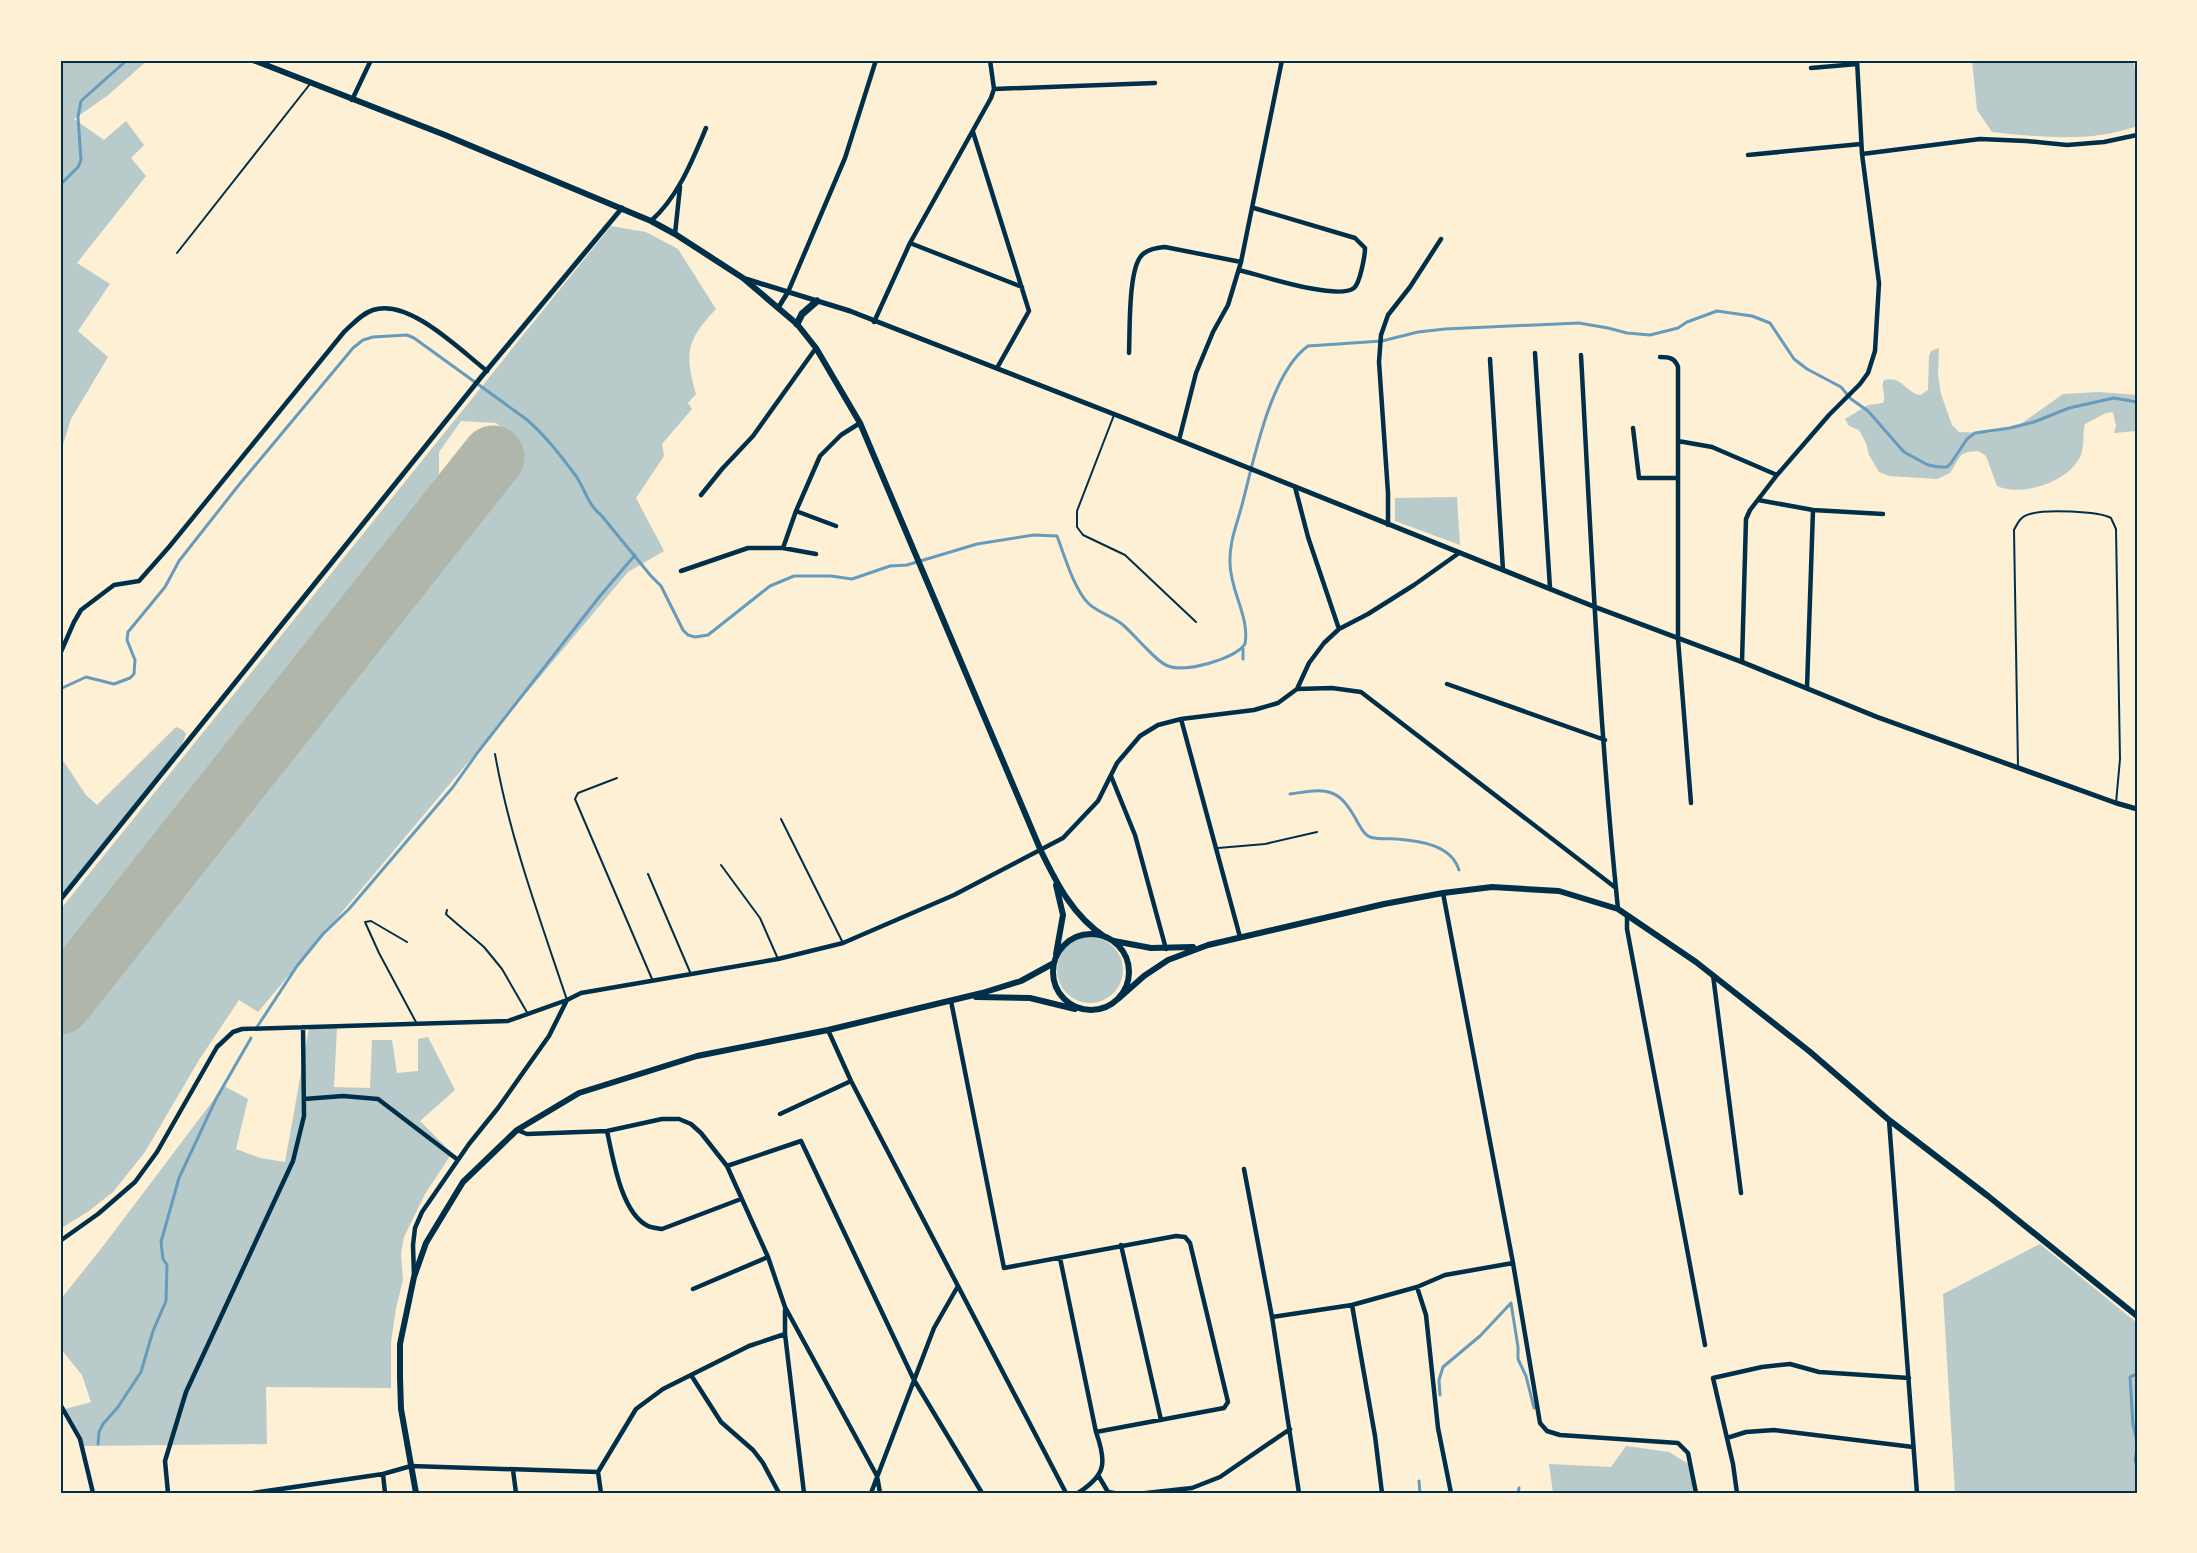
<svg xmlns="http://www.w3.org/2000/svg" width="2197" height="1553" viewBox="0 0 2197 1553" font-family="'PT Sans',sans-serif">
  <style>
    .green { fill: #b9caca }
    .lines { fill: none; stroke-linecap: round; stroke-linejoin: round }
    .stream { stroke: #669bbc; stroke-width: 3 }
    .runway { stroke: #b1b6ab; stroke-width: 63 }
    .service { stroke: #003049; stroke-width: 2 }
    .minor { stroke: #003049; stroke-width: 4.5 }
    .tertiary { stroke: #003049; stroke-width: 5 }
    .secondary { stroke: #003049; stroke-width: 6 }
    .primary { stroke: #003049; stroke-width: 7 }
    .neatline { fill: none; stroke: #003049; stroke-width: 2 }
  </style>
  <rect width="100%" height="100%" fill="#fdf0d5"/>
  <path class="green" d="M60,60H148L107,96L74,119L104,140L126,121L144,145L131,158L146,176L77,263L110,284L78,331L108,357L71,419L60,454Z
    M1972,60H2133L2137,79V126C2091,143 2040,137 1992,132L1977,110Z
    M611,226L646,232L678,249L716,309C687,340 684,352 696,394L688,403L692,409L662,444L664,456L636,498L664,551L628,572L258,1012L239,1000L199,1060L145,1152L113,1192L89,1211L60,1229V1035L523,454L519,441L496,423L461,421L439,452V492L60,971V910Z
    M1939,348L1938,375L1941,394L1952,425L1959,432L1990,433L2022,423L2063,394L2099,392L2137,395V431L2114,433L2116,426L2113,412L2106,413L2085,424C2082,435 2085,447 2080,457C2068,482 2022,497 1997,486L1986,456L1978,451L1967,452L1961,455L1950,473L1937,479L1889,476L1879,472L1869,455L1866,443L1859,430L1849,426L1845,419L1868,405L1883,403C1887,395 1880,388 1884,380C1902,375 1906,393 1921,395L1928,390L1929,356L1931,351Z
    M1457,497L1460,545L1395,521V498Z
    M176,727L183,730L186,734L180,750L60,897V756L86,795L97,805Z
    M1057 970a33 33 0 1 1 66 0a33 33 0 1 1-66 0Z
    M309,1028H337L334,1087L370,1088L372,1040H392L397,1073L418,1071V1039L428,1037L455,1090L420,1121L452,1153L425,1194L404,1237L401,1253L403,1280L396,1308L391,1342V1388L266,1387L267,1444L83,1446L65,1409L91,1402L82,1375L60,1348V1300L104,1245L224,1086L248,1099L236,1149L260,1158L285,1162Z
    M2040,1244L2137,1323V1493H1955L1943,1294Z
    M1626,1446L1669,1452L1690,1465L1693,1493H1553L1549,1464L1611,1467Z"/>
  <g class="lines">
    <path class="stream" d="M60,185L78,167L81,160L78,117L81,101L127,60
      M1243,648V659
      M60,689L86,677L114,684L130,678L134,674L135,660L127,640L128,632L165,587L179,561L238,486L353,348L363,340L373,337L407,335L414,338L526,419C545,435 561,456 576,476C585,489 588,505 601,515L651,576L661,586L683,630L688,635L695,637L708,635L770,586L794,576H831L852,579L890,566L907,565L977,544L1034,535L1057,536C1064,554 1074,589 1088,603C1098,613 1113,616 1123,625C1134,634 1156,662 1168,666C1185,673 1235,659 1245,644C1250,617 1230,591 1230,563C1229,541 1238,522 1243,501C1254,459 1271,372 1308,346L1382,341L1418,332L1445,329L1579,323L1608,328L1627,333L1650,335L1678,328L1687,322L1717,311L1752,316L1770,323L1794,359L1807,369L1841,387L1851,399L1868,411L1904,452L1928,465L1939,467H1947L1951,463L1967,439L1975,433L2010,428L2034,422L2069,408L2114,398L2137,402
      M1290,794C1328,788 1339,787 1358,823C1361,828 1364,835 1370,837C1378,840 1389,838 1397,839C1421,841 1451,845 1459,870
      M257,1027L297,966L323,934L349,909L453,787L478,752L600,596L635,555
      M1511,1303L1518,1347V1359L1526,1376L1534,1408
      M2137,1374L2130,1377L2133,1425L2137,1441
      M1440,1395L1439,1380L1443,1367L1480,1336L1511,1303
      M98,1444L99,1432L103,1424L118,1407L141,1372L153,1331L166,1301L167,1265L163,1259L161,1242L179,1178L216,1099L251,1038
      M2137,1449L2135,1459L2137,1467
      M1419,1481L1420,1493
      M1518,1493L1519,1488"/>
    <path class="runway" d="M60,1003L493,457"/>
    <path class="service" d="M177,253L310,84
      M1114,415L1077,511V527L1083,535L1125,555L1196,622
      M495,754C510,839 540,919 567,1000
      M2018,767L2014,530C2018,522 2021,516 2030,514C2045,509 2098,511 2111,518L2116,529L2120,759L2116,803
      M617,778L578,793L575,799L652,979
      M781,819L843,943
      M1218,848L1265,844L1317,832
      M721,865L760,918L778,959
      M648,874L690,972
      M447,910L446,914L448,916L484,947L502,969L528,1014
      M407,942L371,921L365,922L379,953L417,1024"/>
    <path class="minor" d="M1811,68L1857,64
      M994,89L1155,83
      M352,100L371,60
      M973,132L1029,311L997,368
      M1862,154L1980,139L2026,141L2067,145L2104,142L2137,135
      M1748,155L1861,144
      M651,221C678,197 692,161 706,128
      M675,234L680,187
      M910,243L1022,287
      M1239,270C1260,275 1337,301 1354,288C1360,283 1365,256 1365,248L1355,238L1254,208
      M788,292L845,158L876,60
      M874,322L910,243L991,98L994,89L990,60
      M1129,353C1130,332 1128,268 1142,255C1148,249 1157,248 1165,247L1241,262
      M1535,353L1550,588
      M1581,355C1591,540 1599,725 1618,909
      M1660,357C1669,357 1675,358 1678,367V639L1691,803
      M1490,359L1503,570
      M1633,428L1639,478H1678
      M1179,440L1196,373L1213,332L1228,305L1241,262L1282,60
      M1678,441L1712,447L1777,475
      M1295,487L1308,537L1339,629
      M701,495L722,469L753,436L816,348
      M1758,500L1813,510L1883,514
      M796,511L836,526
      M1388,525V493L1379,362L1381,335L1388,315L1410,287L1441,239
      M783,548L796,511L820,456L841,435L860,423
      M681,571L748,548H783L816,554
      M60,654L74,622L81,610L114,585L139,581L169,547L344,332C353,324 361,314 373,310C409,298 460,350 487,371
      M1742,662L1746,519L1750,510L1777,475L1829,415L1860,384L1868,373L1875,351L1879,283L1862,154L1857,60
      M1447,684L1605,740
      M1807,688L1813,510
      M1297,689L1332,688L1361,692L1616,888
      M1181,719L1240,937
      M1111,776L1135,835L1166,949
      M1443,893L1513,1263L1540,1423L1547,1431L1560,1435L1678,1443L1688,1453L1696,1493
      M1627,916V929L1705,1345
      M1713,975L1741,1193
      M951,1001L1004,1268L1176,1236L1185,1237L1190,1243L1228,1402L1224,1408L1096,1432
      M828,1030L851,1081L1066,1493
      M304,1099L343,1096L378,1099L458,1160
      M780,1114L851,1081
      M1889,1120L1917,1493
      M517,1130L527,1134L607,1131L662,1119H679L691,1124L701,1133L727,1166L768,1257L785,1307L877,1476L880,1493
      M607,1131C613,1158 621,1213 648,1226C652,1228 658,1228 662,1229L741,1199
      M727,1166L801,1141L914,1380L982,1493
      M1244,1169L1272,1317L1299,1493
      M60,1241L98,1214L135,1182L157,1152L217,1047L233,1032L242,1029L508,1021L567,1000L581,993L778,959L843,943L954,895L1063,838L1098,801L1117,763L1140,736L1158,725L1181,719L1254,710L1278,703L1297,689L1309,663L1324,643L1339,629L1368,614L1414,585L1459,553
      M1121,1245L1161,1420
      M1060,1258L1096,1432C1107,1463 1106,1475 1078,1493
      M414,1275L413,1245L415,1228L422,1212L469,1144L498,1108L549,1036L567,1000
      M1417,1287L1426,1315L1438,1428L1451,1493
      M693,1289L768,1257
      M1352,1305L1375,1436L1382,1493
      M785,1310V1334L804,1493
      M1272,1317L1352,1305L1417,1287L1445,1275L1513,1263
      M691,1375L721,1422L753,1450L763,1463L779,1493
      M60,1404L80,1439L93,1493
      M1727,1438L1746,1432L1774,1430L1913,1447
      M513,1470L516,1493
      M598,1472L636,1409L663,1389L749,1346L785,1334
      M598,1472L601,1493
      M383,1474L385,1493
      M1098,1475L1108,1492L1114,1493
      M168,1493L165,1461L186,1392L293,1161L304,1116L303,1027
      M253,1493L383,1474L411,1466L598,1472
      M871,1493L934,1328L958,1286
      M1146,1493L1192,1488L1220,1477L1290,1429
      M1737,1493L1733,1464L1713,1378L1762,1367L1790,1364L1819,1372L1909,1378"/>
    <path class="tertiary" d="M746,279L850,311L1129,420L1595,607L1742,662L1877,717L2116,803L2137,809
      M778,308L788,292
      M60,900L482,376L622,208"/>
    <path class="secondary" d="M253,60L445,135L651,221L675,234L743,278L797,324L816,348L860,423L1041,851C1057,884 1073,916 1105,937
      M1056,885L1063,915L1056,954
      M1053 972a38 38 0 1 1 76 0a38 38 0 1 1-76 0Z
      M1114,941L1151,948L1193,947
      M976,997L1030,998L1075,1009
      M1118,999L1144,976L1168,960L1208,945L1384,904L1443,893L1492,887L1559,891L1618,909L1696,962L1809,1051L1889,1120L1988,1196L2137,1316
      M416,1493L401,1409L400,1377V1344L414,1277L426,1243L463,1182L517,1130L579,1093L697,1056L828,1030L982,993L1021,981L1054,963"/>
    <path class="primary" d="M797,324L802,314L817,301"/>
  </g>
  <rect width="2197" height="1553" fill="none" stroke="#fdf0d5" stroke-width="123"/>
  <rect x="62" y="62" width="2074" height="1430" class="neatline"/>
</svg>
